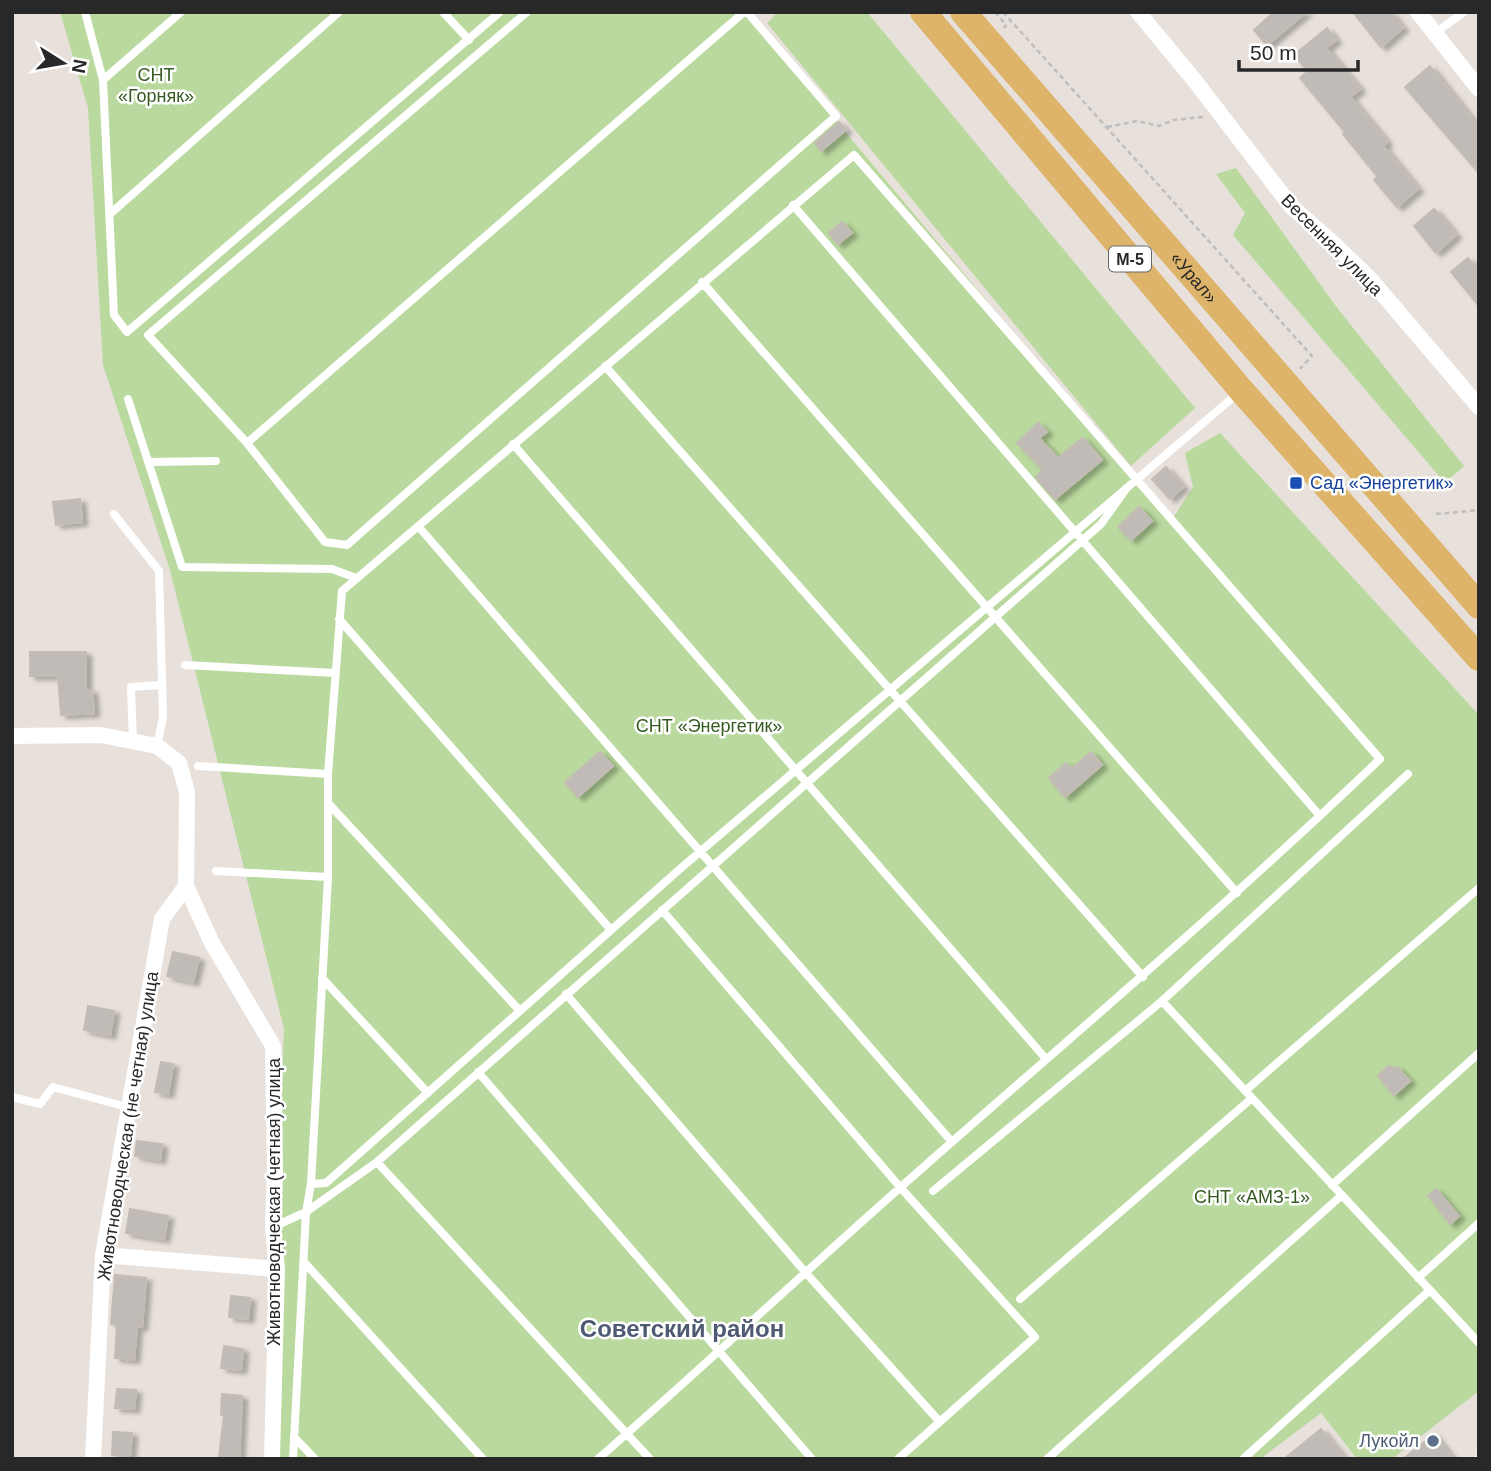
<svg xmlns="http://www.w3.org/2000/svg" width="1491" height="1471" viewBox="0 0 1491 1471" font-family="Helvetica,sans-serif">
  <style>
    .green { fill: #bad99e }
    .building { fill: #c1bbb8; stroke: #c3bcb5; stroke-width: 2; filter: url(#shadow) }
    .lines { fill: none; stroke-linecap: round; stroke-linejoin: round }
    .path { stroke: #bebebe; stroke-width: 2.5; stroke-dasharray: 5 3.5; stroke-linecap: butt }
    .lane { stroke: #fff; stroke-width: 8 }
    .street { stroke: #fff; stroke-width: 16 }
    .primary { stroke: #deb36a; stroke-width: 26 }
    .transit-dot { fill: #1a4fb4; stroke: #fff; stroke-width: 2.5 }
    .service-dot { fill: #5c6f8a; stroke: #fff; stroke-width: 2.5 }
    .labels { text-anchor: middle; dominant-baseline: central; stroke-width: 5; stroke-linejoin: round; paint-order: stroke }
    .shield { fill: #fff; stroke: #686868; stroke-width: 2 }
    .shield-label { font-size: 16px; font-weight: bold; fill: #282828 }
    .park-label { font-size: 18px; fill: #355b22; stroke: #fff }
    .street-label { font-size: 18px; fill: #282828; stroke: #fff }
    .transit-label { font-size: 18px; fill: #164399; stroke: #fff; text-anchor: start }
    .service-label { font-size: 18px; fill: #4e5e75; stroke: #fff; text-anchor: end }
    .district-label { font-size: 24px; font-weight: bold; fill: #4e5a72; stroke: #fff }
  </style>
  <defs>
    <filter id="shadow"><feDropShadow dx="5.5" dy="3.5" stdDeviation="2" flood-color="#0004"/></filter>
  </defs>
  <rect width="100%" height="100%" fill="#e8e1db"/>
  <path class="green" d="M60,12H745L1171,521L1193,487L1185,453L1220,433L1479,715V1391L1392,1459H1357L1321,1413L1260,1459H268L284,1029L170,570L103,365L88,108Z
    M778,12H867L1195,408L1131,466L767,23Z
    M1236,168L1338,309L1464,466L1445,483L1233,235L1245,213L1216,174Z"/>
  <path class="building" d="M1274,12H1306L1267,45L1254,30Z
    M1353,12H1390L1403,28L1381,47Z
    M1327,28L1336,40L1326,48L1360,89L1350,97L1387,142L1383,146L1418,189L1397,207L1374,180L1378,177L1343,134L1345,132L1300,78L1308,71L1294,55Z
    M1430,66L1479,128V173L1405,87Z
    M839,122L846,130L821,151L815,143Z
    M1434,209L1456,235L1436,253L1414,226Z
    M842,222L852,233L838,244L829,233Z
    M1468,258L1479,271V306L1451,272Z
    M1038,423L1047,432L1039,438L1058,458L1083,438L1102,460L1055,499L1036,477L1043,470L1017,443Z
    M1166,467L1183,487L1170,499L1152,479Z
    M80,499L82,522L56,525L53,502Z
    M1139,507L1152,521L1131,540L1118,527Z
    M30,652H86V690H92L94,713L61,715L58,676H30Z
    M600,752L613,766L578,797L565,782Z
    M1091,752L1102,765L1065,797L1049,778L1066,763L1071,769Z
    M173,952L199,958L193,982L167,976Z
    M88,1006L114,1011L110,1035L84,1030Z
    M161,1062L173,1064L168,1094L155,1092Z
    M1389,1066L1395,1069L1397,1067L1410,1081L1394,1095L1378,1076Z
    M137,1141L162,1144L160,1160L135,1156Z
    M1436,1189L1459,1216L1450,1224L1428,1195Z
    M130,1209L168,1216L164,1239L126,1233Z
    M115,1275L146,1278L142,1327L137,1326L134,1360L115,1358L117,1325L111,1324Z
    M231,1296L250,1298L248,1319L229,1317Z
    M224,1346L243,1349L241,1370L221,1368Z
    M117,1389L136,1390L134,1409L115,1408Z
    M222,1394L242,1396L239,1459L219,1457L224,1415H221Z
    M1321,1429L1345,1459H1284Z
    M113,1432L132,1433L130,1456L112,1455Z
    M1434,1434L1453,1459H1403Z"/>
  <g class="lines">
    <path class="path" d="M995,12L1006,25L1004,28
      M1003,12L1312,356L1300,369
      M1107,127L1137,121L1159,126L1173,120L1203,117
      M1436,514L1479,510"/>
    <path class="lane" d="M85,12L103,80L114,315L127,332L500,12
      M443,12L469,40
      M527,12L148,335L247,443L325,542L347,545L836,116L747,12
      M1435,33L1464,12
      M103,80L181,12
      M793,205L1320,816
      M110,214L339,12
      M702,282L1237,893
      M605,366L1143,977
      M128,399L182,567L332,569L356,578
      M247,443L744,12
      M513,444L1046,1059
      M148,462L216,461
      M114,514L159,571L163,717L157,746
      M418,526L952,1142
      M339,619L611,930
      M185,665L336,673
      M133,741L131,687L162,685
      M198,766L328,774
      M328,803L520,1011
      M216,871L328,877
      M662,910L900,1187L1035,1337L898,1459
      M322,978L428,1093
      M566,994L806,1273L939,1421
      M1162,1001L1479,1343
      M478,1072L812,1459
      M1245,1091L1479,888
      M12,1097L40,1104L53,1087L127,1107
      M377,1162L650,1459
      M311,1184L328,877V774L342,591L854,155L1380,759C1226,907 1062,1044 902,1186C800,1276 701,1369 598,1459
      M1332,1185L1479,1053
      M933,1191L1162,1001L1408,774
      M273,1227L306,1212L311,1184L326,1183L681,868L1237,394
      M304,1262L483,1459
      M1418,1278L1479,1223
      M1020,1299L1252,1098
      M294,1437L315,1459
      M293,1459L306,1212L377,1162L1101,524L1126,489
      M1047,1459L1342,1195
      M1243,1459L1430,1290
      M1478,1459H1479"/>
    <path class="street" d="M1138,12L1195,81L1291,206L1337,247L1370,279L1479,407
      M1418,12L1479,89
      M12,736L101,735L157,746L179,763L187,792L186,886L212,943L273,1046L275,1173L273,1227L277,1269L272,1459
      M103,1255L277,1269
      M93,1459L103,1255L162,919L186,886"/>
    <g class="primary">
      <path d="M923,12L1241,390L1479,658"/>
      <path id="s1" d="M963,12L1479,606"/>
    </g>
  </g>
  <rect class="transit-dot" x="1289" y="476" width="14" height="14" rx="3.5"/>
  <circle class="service-dot" cx="1433" cy="1441" r="7"/>
  <g class="labels">
    <rect class="shield" x="1109" y="246.5" width="42" height="25" rx="5"/>
    <g class="shield-label">
      <text x="1130" y="259">М-5</text>
    </g>
    <g class="park-label">
      <text x="156" y="75">СНТ<tspan x="156" dy="21">«Горняк»</tspan></text>
      <text x="709" y="726">СНТ «Энергетик»</text>
      <text x="1252" y="1197">СНТ «АМЗ-1»</text>
    </g>
    <g class="street-label">
      <text transform="translate(1332 245) rotate(45)">Весенняя улица</text>
      <text stroke="none"><textPath href="#s1" startOffset="352">«Урал»</textPath></text>
      <text transform="translate(128 1126) rotate(-81)">Животноводческая (не четная) улица</text>
      <text transform="translate(274 1202) rotate(-90)">Животноводческая (четная) улица</text>
    </g>
    <g class="transit-label">
      <text x="1310" y="483">Сад «Энергетик»</text>
    </g>
    <g class="service-label">
      <text x="1419" y="1441">Лукойл</text>
    </g>
    <g class="district-label">
      <text x="682" y="1328">Советский район</text>
    </g>
  </g>
  <rect width="1491" height="1471" fill="none" stroke="#282828" stroke-width="28"/>
  <g transform="translate(63 63) rotate(101)" stroke="#ffffff" stroke-width="5" paint-order="stroke">
  <path d="M0-5L12 26L0 18L-12 26Z" fill="#282828"/>
  <text y="-10" font-size="19" font-weight="bold" text-anchor="middle" fill="#282828">N</text>
  </g>
  <path d="M1239 60v10h119v-10" fill="none" stroke="#282828" stroke-width="3.5"/>
  <text x="1250" y="60" font-size="21" fill="#282828" stroke="#ffffff" stroke-width="5" paint-order="stroke">50 m</text>
</svg>
